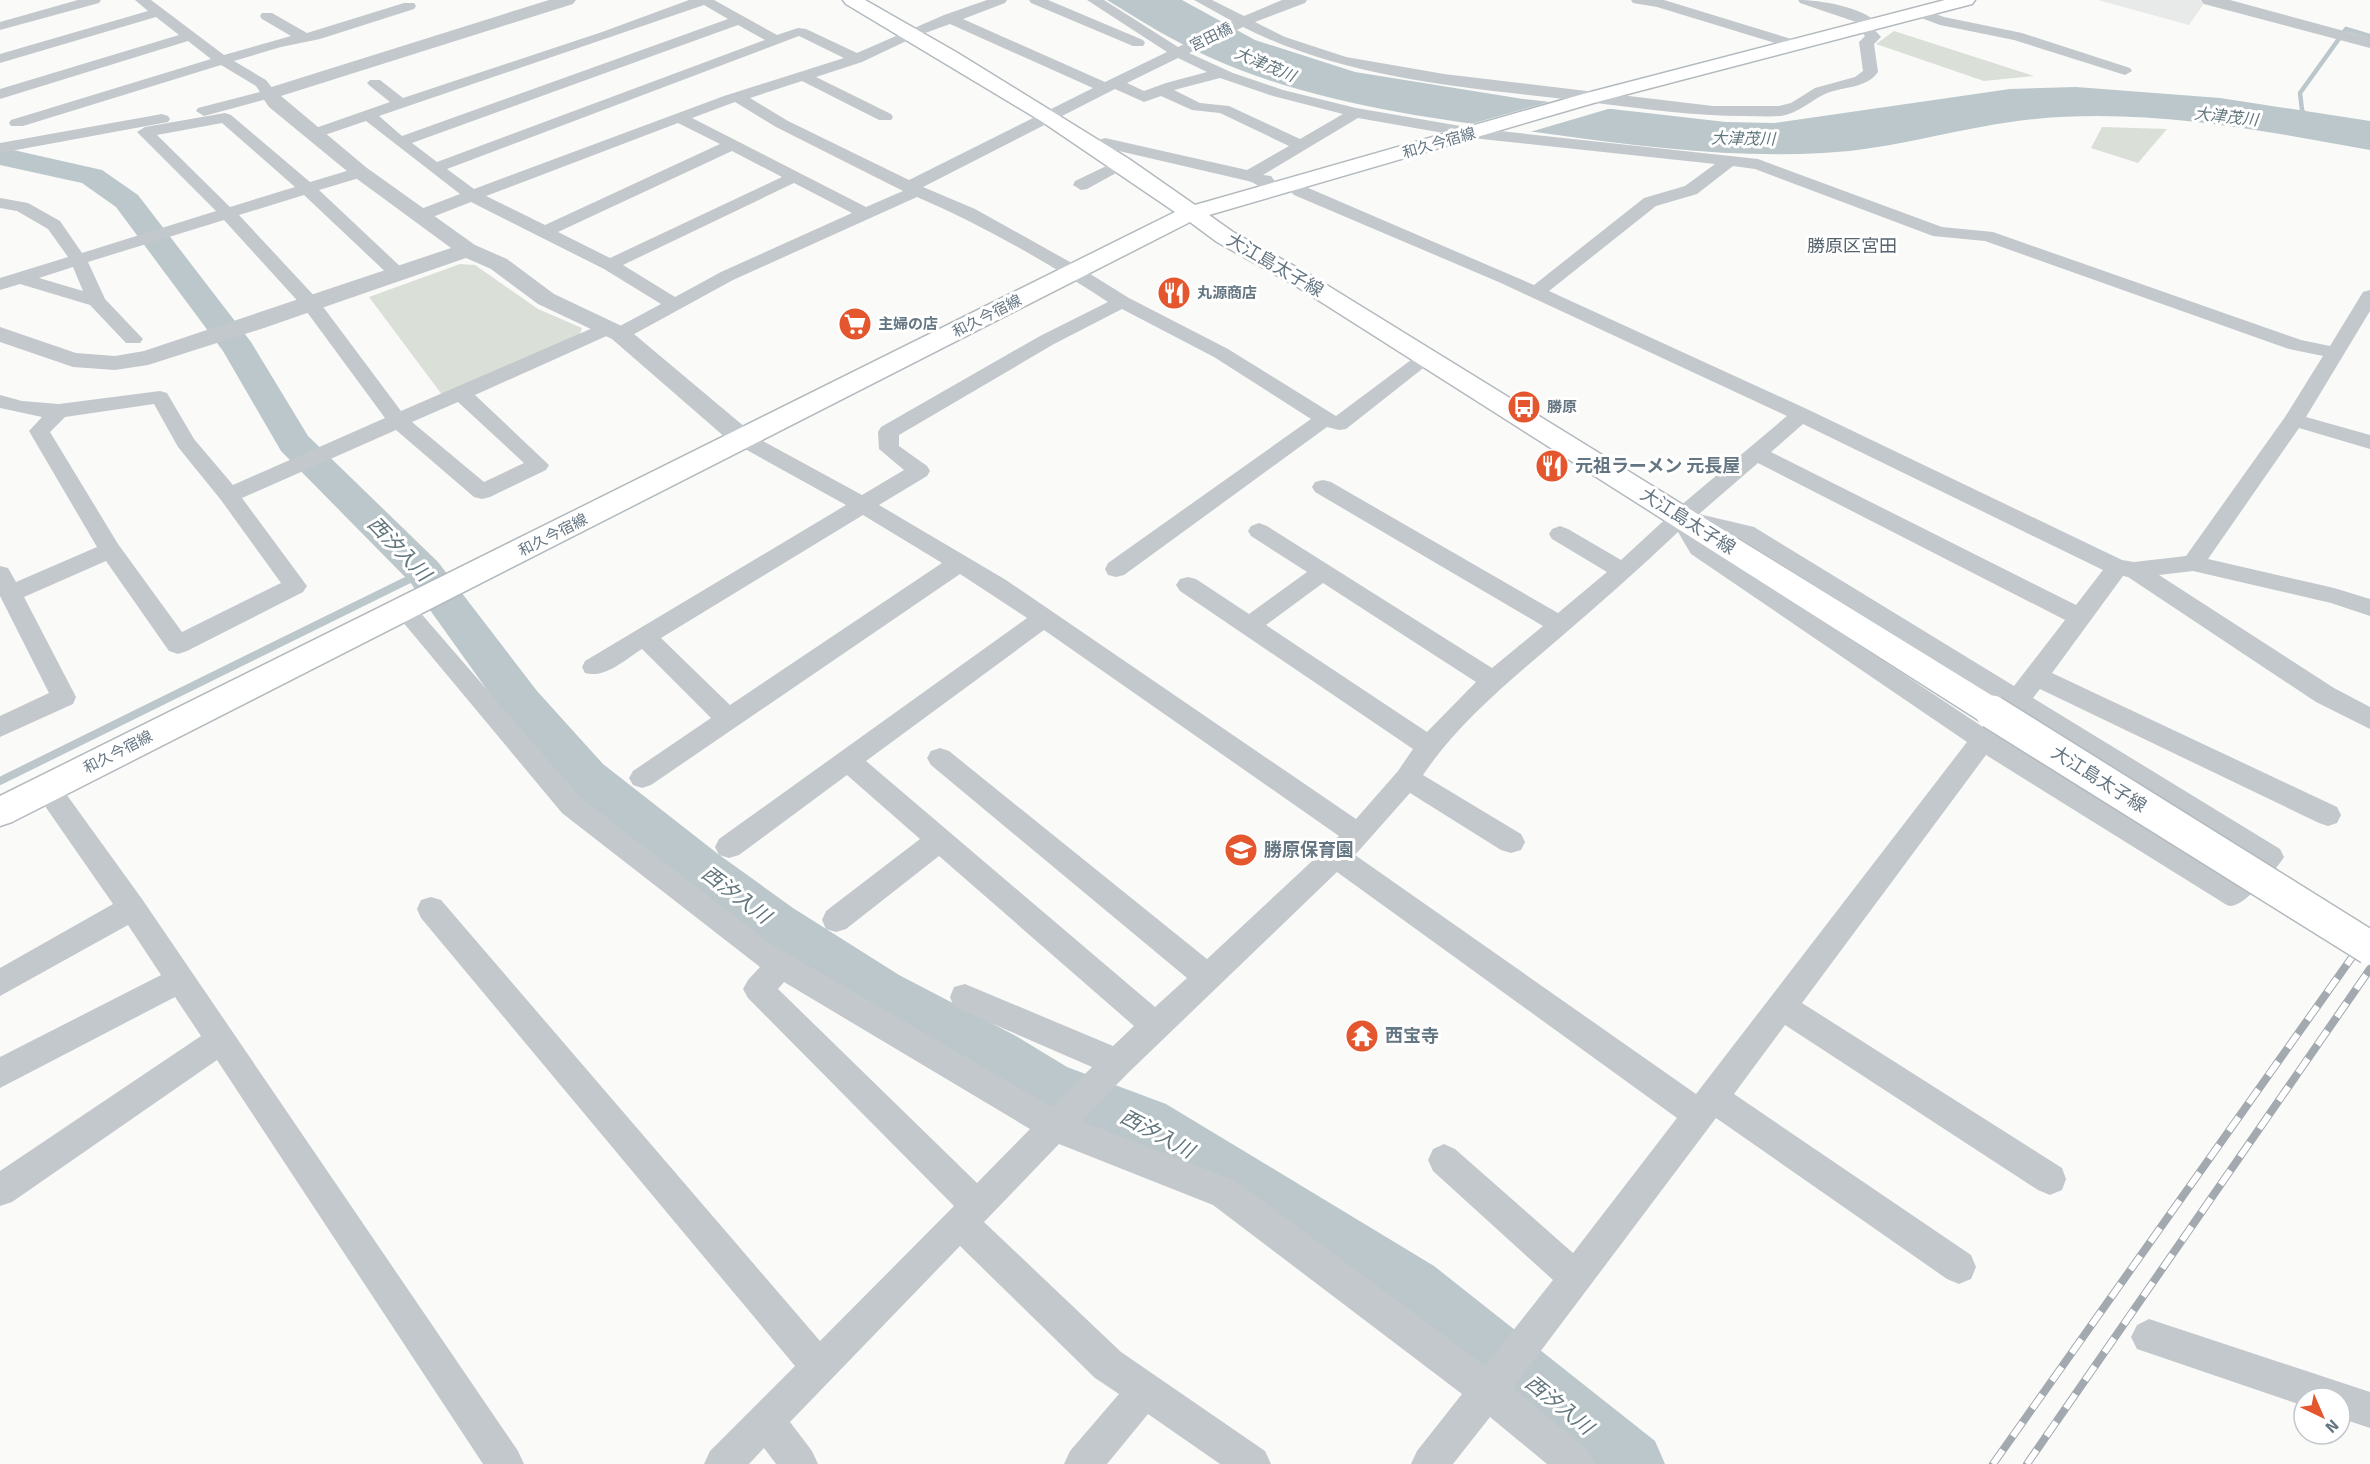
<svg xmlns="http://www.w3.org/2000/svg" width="2370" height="1464" viewBox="0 0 2370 1464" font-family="Signika,'Noto Sans JP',sans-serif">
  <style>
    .built { fill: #e8e9e9 }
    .green { fill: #dadfd7 }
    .water { fill: #bbc7cb }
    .pier { fill: #fafaf8 }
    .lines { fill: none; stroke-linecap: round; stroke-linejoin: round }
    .stream-far1 { stroke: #bbc7cb; stroke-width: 4.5 }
    .stream { stroke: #bbc7cb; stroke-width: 8 }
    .river { fill: #bbc7cb; fill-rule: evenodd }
    .secondary-casing { stroke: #b3babf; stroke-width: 3 }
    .minor { fill: #c3c8cc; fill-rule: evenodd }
    .tertiary { fill: #c3c8cc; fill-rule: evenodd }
    .secondary { fill: #fff; fill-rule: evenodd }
    .rail-far1-casing { stroke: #a2aab0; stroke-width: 7 }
    .rail-casing { stroke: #a2aab0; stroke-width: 8 }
    .rail-far1 { stroke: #fff; stroke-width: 4.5; stroke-dasharray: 14; stroke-linecap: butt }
    .rail { stroke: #fff; stroke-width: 6; stroke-dasharray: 17; stroke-linecap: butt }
    .secondary-bridge-casing { stroke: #b3babf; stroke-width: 36; stroke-linecap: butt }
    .secondary-bridge { stroke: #fff; stroke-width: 33 }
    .labels { text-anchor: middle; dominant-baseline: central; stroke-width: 6; stroke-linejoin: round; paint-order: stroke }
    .far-street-label { font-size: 15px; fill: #657683; stroke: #fff }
    .far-poi-label { font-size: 15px; font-weight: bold; fill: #657683; stroke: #fff; text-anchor: start }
    .far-water-label { font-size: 16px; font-style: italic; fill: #60757c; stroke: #fff }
    .far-quarter-label { font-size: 18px; fill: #57646e; stroke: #fff }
    .street-label { font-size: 18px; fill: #657683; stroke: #fff }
    .poi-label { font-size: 18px; font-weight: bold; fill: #657683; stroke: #fff; text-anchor: start }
    .water-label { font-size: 20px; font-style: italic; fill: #60757c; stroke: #fff }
  </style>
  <rect width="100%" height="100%" fill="#fafaf8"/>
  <path class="built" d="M2098,0H2199L2205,2L2189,25Z"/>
  <path class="green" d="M1894,31L2034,76L1984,81L1876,44Z
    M2102,127L2167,129L2138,163L2091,148Z
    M460,264L475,265L538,309L582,328L579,336L443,396L369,297Z"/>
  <path class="water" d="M1107,0H1182L1255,40L1355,72L1523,99L1726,122L1774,123L2010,89L2076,87L2220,98L2370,121V150C2260,130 2147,108 2035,119C1963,126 1894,150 1823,153C1734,158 1645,147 1557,135C1440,120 1318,106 1209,57C1173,41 1141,21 1107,0Z"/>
  <path class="pier" d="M1556,100L1615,107L1523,134L1464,126Z"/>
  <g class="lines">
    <path class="stream-far1" d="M2307,118L2302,110L2300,93L2346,29L2370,36"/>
    <path class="stream" d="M0,781L424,572"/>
    <path class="river" d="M0,147L102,170L138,195L251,342L308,436L438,562L537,691L603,764L718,854L793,908L899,975L1016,1036L1067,1067L1166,1104L1434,1266L1655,1441L1665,1464H1581L1392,1308L1127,1143L1031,1105L978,1072L863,1009L757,940L684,884L571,790L505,715L410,582L281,451L223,351L116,207L82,183L0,165Z"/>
    <g class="secondary-casing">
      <path id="secondary" d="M843,0H865L956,52L1129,159L1195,205L1583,94L1945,0H1975L1972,4L1597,102L1209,215L1233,232L1312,276L2004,703L2008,712L2004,721L1992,725L1980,721L1296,286L1217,242L1190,222L12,822L0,826V796L1175,212L1041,121L846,4Z"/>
    </g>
    <path class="minor" d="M78,0H101L99,3L0,30V22Z
      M135,0H151L224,55L291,36L262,19L260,16L262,13H272L307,33L404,3H414L416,6L414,9L320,39L281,47L234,61L266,80L277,94L274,97L204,116L196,111L198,108L260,92L256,86L221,65L23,126H11L9,123L11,120L211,59L188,41L0,99V89L179,35L156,17L0,63V54L148,11Z
      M689,0H714L777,35L798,28L806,29L857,53L944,15L987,0H1007L1005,3L963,19L1105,82L1167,52L1087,0H1104L1178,47L1232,21L1194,0H1212L1244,16L1282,0H1307L1305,3L1255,22L1285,37L1346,57L1444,74L1713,106H1779L1791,103L1815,88L1855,77L1863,71L1859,42L1865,36L1856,26L1859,23L1800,3L1798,0C1820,0 1864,7 1878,24L1873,28L1881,37L1874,44L1878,72C1866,89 1843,86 1825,94C1810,101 1799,113 1781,116C1769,117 1756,116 1744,116C1694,116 1645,109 1596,103C1477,88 1351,82 1243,27L1189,53L1233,73L1283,90L1356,108L1472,128L1758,159L1942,227L1993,232L2301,340L2330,346L2363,292L2370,290V311L2306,417L2370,435V449L2299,428L2208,559L2334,588L2370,599V616L2331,603L2193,571L2159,575L2334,688L2370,707V729L2316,702L2128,577L2123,576L2052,673L2337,807L2341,815L2337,823L2328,826L2319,823L2040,689L2033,698L2280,849L2284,857C2278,868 2244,906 2231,906C2228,906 2225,904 2222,902L1986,755L1802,1003L2062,1168L2066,1179L2062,1190L2050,1195L2038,1190L1785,1025L1734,1094L1971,1255L1976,1267L1971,1279L1959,1284L1947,1279L1716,1118L1513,1388L1589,1451L1595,1464H1547L1490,1417L1453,1464H1411L1417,1451L1462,1394L1213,1205L1059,1144L984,1222L1121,1352L1265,1451L1271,1464H1220L1148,1414L1107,1464H1064L1070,1451L1119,1394L1095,1378L960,1246L790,1422L812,1451L818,1464H776L764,1448L749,1464H704L710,1451L795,1366L421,918L417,909L421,900L431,897L441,900L820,1341L954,1206L748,998L743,989L748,980L760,967L562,813L392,609L396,603L404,601L412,603L580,797L768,942L1052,1107L1092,1067L954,1007L950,997L954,987L965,984L1113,1046L1134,1026L939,856L846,929L836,932L826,929L822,920L826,911L920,839L847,775L739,855L729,858L719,855L715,847L719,839L1027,618L960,574L651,785L642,788L633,785L629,778L633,771L711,718L642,649C626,659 605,679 585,673L582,667L585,661L846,505L736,444L733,439L736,434L743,432L750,434L862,495L904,470L879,449L878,432L881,427L1040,336L1108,302C1047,262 984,226 917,197L733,280L627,338H613L611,334L475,395L549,465L546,470L490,497L482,499L474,497L396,430L242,498L307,586L303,592L187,651L178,654L169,651L106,561L24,597L76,697L73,704L0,737V716L49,693L0,596V566L8,568L16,582L97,547L29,431L42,417L0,408V395L22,401L59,404L160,391L167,393L194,439L233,485L385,418L304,308L224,220L88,262L105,299L143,339L140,343H126L90,305L20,284L0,290V278L68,257L48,229L17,211L0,208V198L28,203L60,221L82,253L216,211L137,132L145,127L225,113L231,115L310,182L360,167L366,168L368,172L366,176L319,190L404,270L407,274L404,278H392L304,195L239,215L318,300L401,411L602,324H616L618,327L661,304L604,269L471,202L425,220H413L410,216L413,212L460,194L366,121L313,139L307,137L305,134L307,131L390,102L370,86L367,83L370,80H380L403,98L602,32ZM704,5L728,19L402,136L379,116ZM950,24L1093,88L909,180L788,121L750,98L802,81L879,120H891L893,117L891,114L816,77L862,62L917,36ZM738,25L765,40L437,162L412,143ZM799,36L844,58L724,96L474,189L447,169ZM1178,58L1207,72L1166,83L1144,91L1127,83ZM1220,78L1273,96L1343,114L1300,139L1229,106L1200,103L1174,90ZM1115,89L1144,102L1161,96L1192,110L1220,113L1289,146L1247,170L1105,138L1086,144L1084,147L1086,150L1092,152L1106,148L1248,181C1260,184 1263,192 1273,194L1281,189L1271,176L1263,175L1358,118L1472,138L1715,164L1685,186L1644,198L1534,285L1306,187L1298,180H1286L1284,184L1294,195L1501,283L1787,416L1673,512L1621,560L1568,529L1560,526L1552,529L1549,534L1552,539L1607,572L1558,613L1331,482L1323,480L1315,482L1312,487L1315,492L1543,626L1492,668L1267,526L1259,523L1251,526L1248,531L1251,536L1307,572L1249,614L1196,579L1188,577L1180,579L1176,585L1180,591L1413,749L1398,771L1356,819L1006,580L879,505L927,476L930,471L927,466L899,446V435L1054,344L1122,309L1214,357L1311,419L1108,563L1105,569L1108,575L1116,577L1124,575L1327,427L1339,430L1346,429L1436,358L1433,354H1419L1336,416L1228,349L1129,298L1079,267L975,209L923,187ZM735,102L776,127L903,191L866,207L692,118ZM222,123L295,187L230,207L157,135ZM678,123L720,144L545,225L486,196ZM732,151L782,177L610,258L558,232ZM1733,166L1755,169L1933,236L1985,241L2289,349L2323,356L2285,417L2186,556L2134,562L2122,560L1809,410L1549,291L1656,206L1697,194ZM794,183L852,213L721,272L675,297L623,265ZM73,267L83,291L39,278ZM458,402L524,463L484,482L412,422ZM154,404L178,447L221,500L281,583L182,632L118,544L50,432L65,417ZM1803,424L2103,570L2076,605L1771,452ZM1758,463L2065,620L2014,686L1754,527L1699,514ZM863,515L942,563L730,705L661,638ZM1699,529L1739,538L2250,859L2230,878L1992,733L1707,544ZM1678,532L1691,554L1967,742L1696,1094L1355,855L1410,793L1501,850L1511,853L1521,850L1525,842L1521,834L1423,775C1458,723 1508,682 1555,642C1597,606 1638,570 1678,532ZM1323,583L1476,682L1427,732L1266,625ZM1044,630L1339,836L1207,959L949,751L940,748L931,751L927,758L931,765L1187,978L1155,1007L866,761ZM1337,872L1677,1118L1573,1253L1455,1149L1444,1144L1433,1149L1428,1160L1433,1171L1553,1280L1485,1366L1236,1181L1081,1121L1128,1073ZM784,982L1030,1129L977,1183L778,989Z
      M1029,0H1048L1143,40L1145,43L1143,46H1133L1031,3Z
      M1631,0H1664L1798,41L1800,44L1798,47H1788L1657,7L1633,3Z
      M1918,8L1944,17L2022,33L2130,68L2132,71L2125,75L2014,40L1940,25L1913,15L1911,12Z
      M162,114L168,116L170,119L168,122L0,153V143Z
      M1121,159L1129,164L1127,167L1087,189L1081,190L1073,185L1075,181Z
      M47,777L56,780L142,899L518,1451L524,1464H483L217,1060L12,1202L0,1206V1171L201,1036L175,997L0,1088V1057L161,975L128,925L0,996V968L113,904L38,796L34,788L38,780Z
      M2149,1319L2370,1392V1428L2340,1418V1398H2304V1406L2137,1349L2131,1337L2137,1325Z"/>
    <path class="tertiary" d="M549,0H576L573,4L281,96L367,168L475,245L507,259L554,294L628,329L752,433L756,439L752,445L743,447L734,445L612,339L538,304L491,269L466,258L261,329L148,365L115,370L73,367L0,342V327L76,353L115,356L144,351L451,248L353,176L269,107L260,94L262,90Z
      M2201,0H2230L2370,38V48L2204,4Z"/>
    <use href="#secondary" class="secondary"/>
    <g class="rail-far1-casing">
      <path id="rail-far1" d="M2354,954L2370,932"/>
    </g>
    <g class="rail-casing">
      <path id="rail" d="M1993,1464L2355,953
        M2027,1464L2370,969"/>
    </g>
    <use href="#rail-far1" class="rail-far1"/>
    <use href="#rail" class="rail"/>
    <g class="secondary-bridge-casing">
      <path id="secondary-bridge" d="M1992,712L2370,948"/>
    </g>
    <use href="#secondary-bridge" class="secondary-bridge"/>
  </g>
  <defs>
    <g id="restaurant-disc" transform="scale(1.725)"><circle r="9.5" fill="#e4572e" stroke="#fff"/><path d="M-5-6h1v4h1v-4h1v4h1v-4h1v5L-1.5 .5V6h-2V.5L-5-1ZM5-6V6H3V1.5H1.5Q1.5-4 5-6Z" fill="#fff"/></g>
    <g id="supermarket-disc" transform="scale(1.725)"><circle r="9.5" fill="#e4572e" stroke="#fff"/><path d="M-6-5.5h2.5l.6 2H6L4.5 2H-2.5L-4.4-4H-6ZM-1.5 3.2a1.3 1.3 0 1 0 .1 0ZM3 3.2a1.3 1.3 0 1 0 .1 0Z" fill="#fff"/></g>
    <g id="bus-disc" transform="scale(1.725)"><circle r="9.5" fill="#e4572e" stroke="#fff"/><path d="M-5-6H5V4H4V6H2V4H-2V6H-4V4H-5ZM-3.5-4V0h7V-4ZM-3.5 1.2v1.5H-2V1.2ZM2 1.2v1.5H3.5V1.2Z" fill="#fff"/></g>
    <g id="school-disc" transform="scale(1.725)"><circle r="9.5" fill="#e4572e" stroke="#fff"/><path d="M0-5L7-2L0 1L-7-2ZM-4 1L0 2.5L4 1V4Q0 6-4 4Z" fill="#fff"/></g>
    <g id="temple-disc" transform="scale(1.725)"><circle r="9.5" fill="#e4572e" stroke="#fff"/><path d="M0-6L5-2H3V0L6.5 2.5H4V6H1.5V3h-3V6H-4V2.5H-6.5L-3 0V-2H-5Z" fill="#fff"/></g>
  </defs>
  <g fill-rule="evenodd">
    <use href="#restaurant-disc" x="1174" y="293"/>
    <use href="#supermarket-disc" x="855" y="324"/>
    <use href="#bus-disc" x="1524" y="407"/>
    <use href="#restaurant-disc" x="1552" y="466"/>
    <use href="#school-disc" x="1241" y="850"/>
    <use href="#temple-disc" x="1362" y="1036"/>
  </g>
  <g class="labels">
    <g class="far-street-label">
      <text transform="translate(1211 37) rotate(-26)">宮田橋</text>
      <text transform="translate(1439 143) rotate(-16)">和久今宿線</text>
      <text transform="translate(987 316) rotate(-27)">和久今宿線</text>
      <text transform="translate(553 535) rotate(-27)">和久今宿線</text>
      <text transform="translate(118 752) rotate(-27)">和久今宿線</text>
    </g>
    <g class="far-poi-label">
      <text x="1197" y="293">丸源商店</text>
      <text x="878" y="324">主婦の店</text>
      <text x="1547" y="407">勝原</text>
    </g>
    <g class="far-water-label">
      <text transform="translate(1265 65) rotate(23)">大津茂川</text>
      <text transform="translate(2226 117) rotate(6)">大津茂川</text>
      <text transform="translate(1743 139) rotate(1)">大津茂川</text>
    </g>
    <g class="far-quarter-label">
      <text x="1852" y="246">勝原区宮田</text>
    </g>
    <g class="street-label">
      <text transform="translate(1275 265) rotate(30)">大江島太子線</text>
      <text transform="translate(1688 521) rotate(32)">大江島太子線</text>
      <text transform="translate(2099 779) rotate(32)">大江島太子線</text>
    </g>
    <g class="poi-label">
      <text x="1575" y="466">元祖ラーメン 元長屋</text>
      <text x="1264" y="850">勝原保育園</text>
      <text x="1385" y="1036">西宝寺</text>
    </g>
    <g class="water-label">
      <text transform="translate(399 549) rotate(46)">西汐入川</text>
      <text transform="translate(736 895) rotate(37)">西汐入川</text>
      <text transform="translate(1157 1134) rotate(28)">西汐入川</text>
      <text transform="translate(1559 1405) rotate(39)">西汐入川</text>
    </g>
  </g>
  <g transform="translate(2322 1416) rotate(136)"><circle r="28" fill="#ffffff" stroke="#c1c8cd" stroke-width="1.5"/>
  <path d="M0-4.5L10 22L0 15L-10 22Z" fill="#e4572e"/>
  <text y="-9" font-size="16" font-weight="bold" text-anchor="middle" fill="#657683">N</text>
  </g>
</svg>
